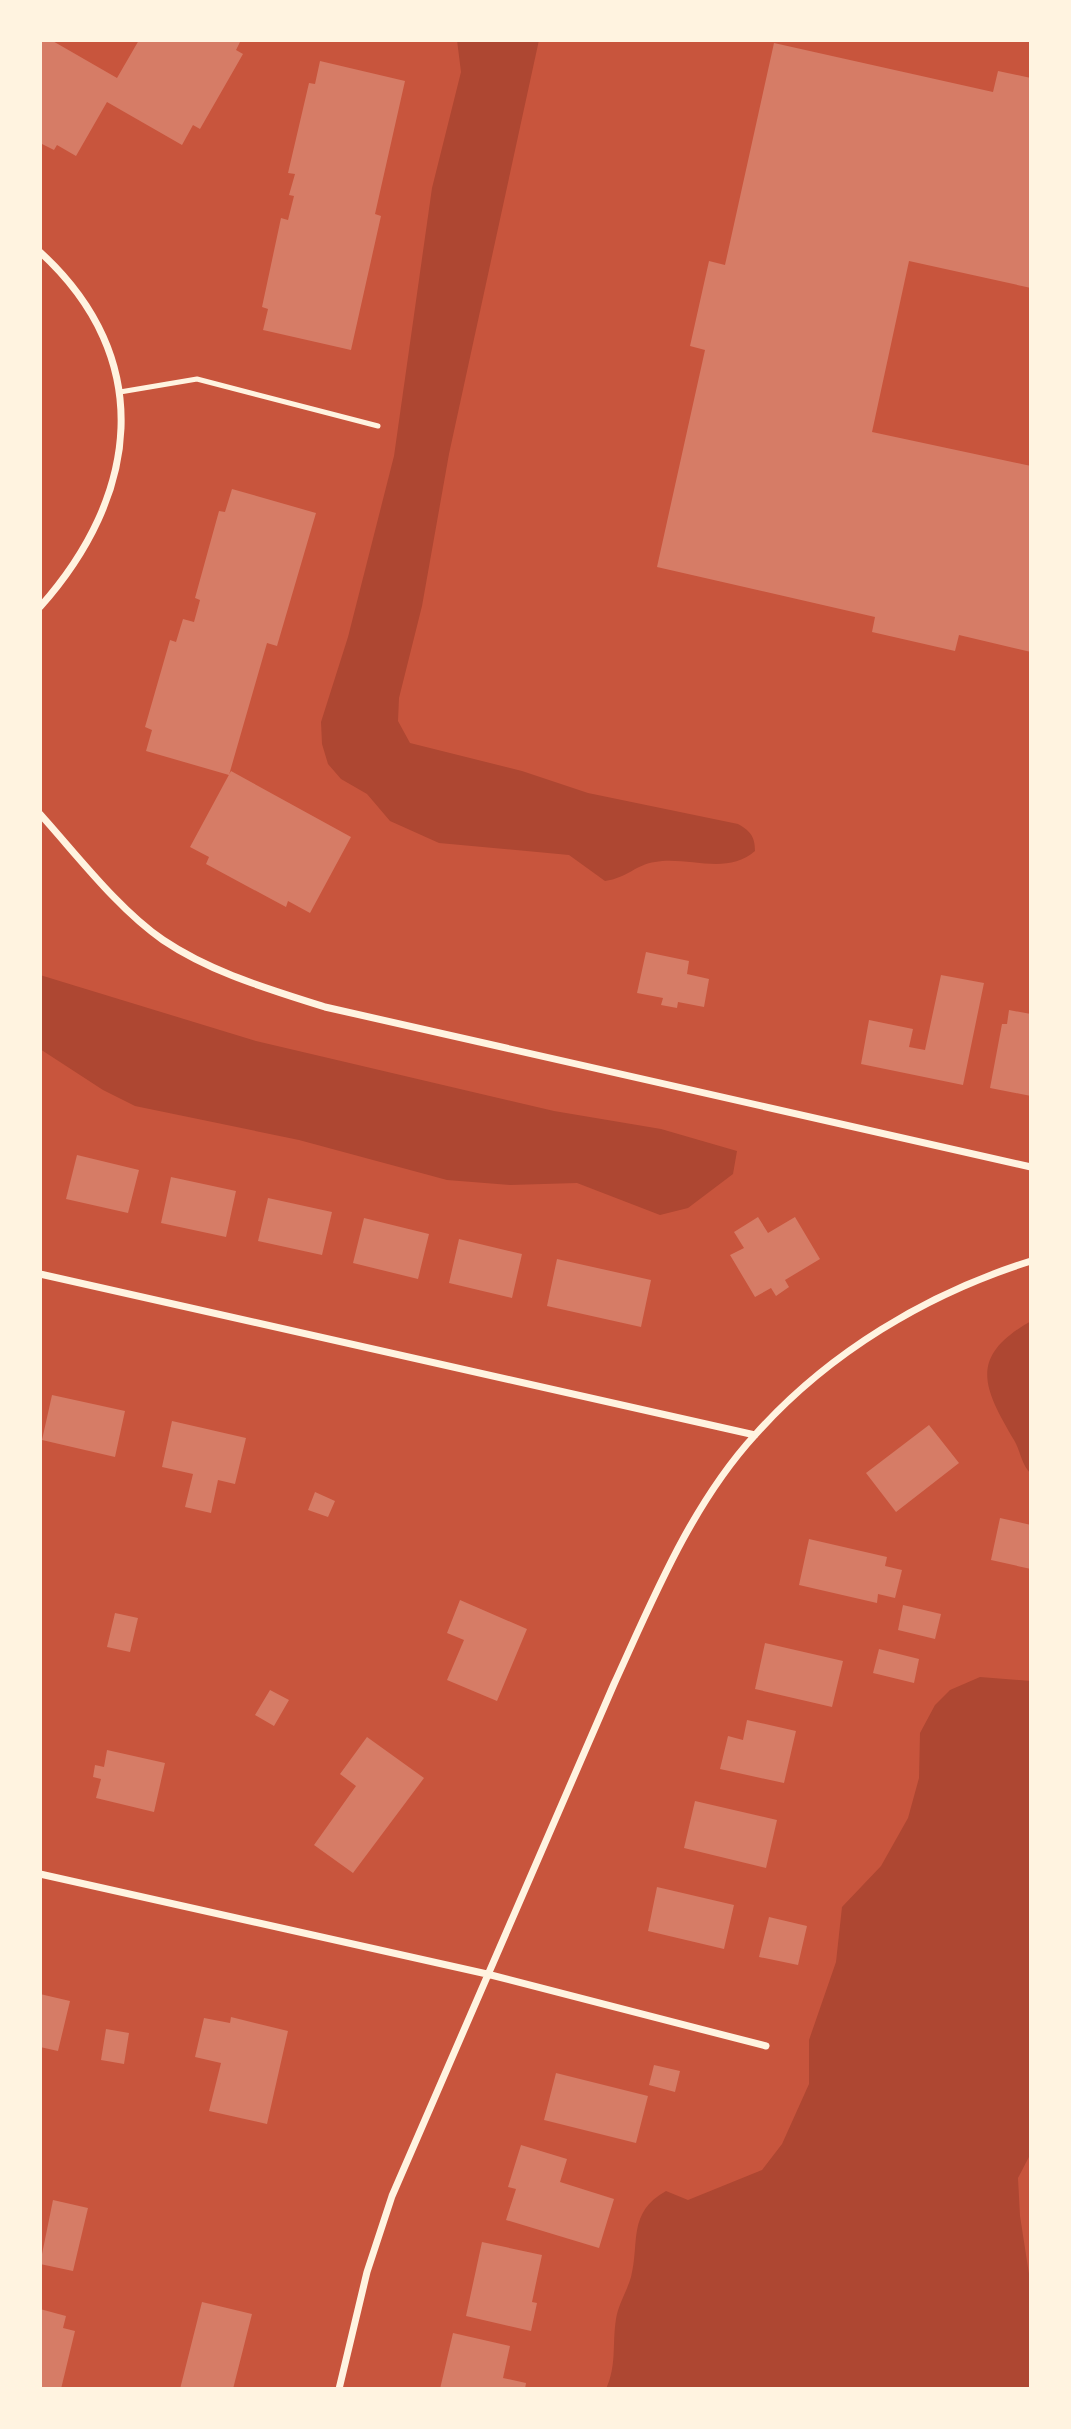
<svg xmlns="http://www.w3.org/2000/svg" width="1071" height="2429" viewBox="0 0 1071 2429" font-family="'Asap Condensed',sans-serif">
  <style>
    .green { fill: #ae4732 }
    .building { fill: #d67c66 }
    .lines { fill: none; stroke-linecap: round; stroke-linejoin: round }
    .service { stroke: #fff3e0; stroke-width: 5 }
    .minor { stroke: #fff3e0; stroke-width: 7 }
  </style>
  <rect width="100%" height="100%" fill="#c8553d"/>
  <path class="green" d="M457,40H539L449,454L422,606L399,698L398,721L410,743L522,771L588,793L738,824C750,831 755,836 755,851C727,876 688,856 655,862C637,864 627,878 605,881L569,855L439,843L390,821L367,794L341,779L328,764L322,744L321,722L348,637L394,456L432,188L461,72Z
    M40,975L256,1041L554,1111L661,1129L737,1151L733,1174L688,1208L660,1215L577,1183L510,1185L447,1180L299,1140L135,1106L103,1090L40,1049Z
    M1031,1321V1474C1021,1464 1021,1452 1014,1440C983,1387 968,1357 1031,1321Z
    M980,1677L1031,1681V2153L1018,2178L1020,2216L1029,2274L1031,2389H606C617,2365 612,2344 616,2319C618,2305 627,2291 631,2277C640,2242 627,2213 666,2191L688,2200L762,2170L782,2144L809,2084V2040L836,1962L842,1907L881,1866L908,1818L919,1778L920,1733L935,1705L950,1690Z"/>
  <path class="building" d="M40,40H51L117,78L139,40H241L236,50L243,54L200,129L193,125L182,145L107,102L76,156L57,145L54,150L40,143Z
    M774,43L993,92L998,71L1031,78V288L909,261L872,432L1031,466V652L959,635L955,651L872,632L875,617L657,567L705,350L690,346L709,261L725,265Z
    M320,61L405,81L375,214L381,216L351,350L263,330L268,309L262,307L281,218L288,220L294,196L289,195L295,174L288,173L309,83L315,84Z
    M232,489L316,513L277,646L267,643L229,775L146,751L152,730L145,727L170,640L176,642L183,619L194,622L200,600L195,598L219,511L225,512Z
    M231,771L351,837L310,913L288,901L286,907L206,864L209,857L190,847Z
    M646,952L689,961L687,974L709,979L704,1007L678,1002L677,1008L661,1005L663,998L637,993Z
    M941,975L984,983L963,1085L861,1064L869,1020L913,1029L909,1047L925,1050Z
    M1009,1010L1031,1014V1096L990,1088L1002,1024H1007Z
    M77,1155L139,1170L128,1213L66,1199Z
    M171,1177L236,1191L226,1237L161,1223Z
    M268,1198L332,1212L322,1255L258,1241Z
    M758,1217L768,1233L795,1217L820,1259L785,1280L789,1287L776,1296L771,1288L755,1297L730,1255L744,1248L734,1232Z
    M364,1218L429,1234L418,1279L353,1263Z
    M459,1239L522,1254L512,1298L449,1283Z
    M557,1259L651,1280L641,1327L547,1306Z
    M52,1395L125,1411L115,1457L42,1440Z
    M172,1421L246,1438L235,1484L218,1480L211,1513L185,1507L193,1474L162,1467Z
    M929,1425L959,1463L896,1512L866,1473Z
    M315,1492L335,1501L328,1517L308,1510Z
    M1000,1518L1031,1525V1569L991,1560Z
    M809,1539L887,1557L885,1566L902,1570L895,1598L878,1594L877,1603L799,1585Z
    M460,1600L527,1629L497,1701L447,1680L464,1640L447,1633Z
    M903,1605L941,1614L935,1639L898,1630Z
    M115,1613L138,1618L130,1652L107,1647Z
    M765,1643L843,1661L832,1707L755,1689Z
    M879,1649L919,1659L914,1683L873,1673Z
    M270,1690L289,1700L274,1726L255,1715Z
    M747,1720L796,1731L784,1783L720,1769L728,1736L743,1740Z
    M367,1737L424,1778L353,1873L314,1845L356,1786L340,1774Z
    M107,1750L165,1763L154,1812L96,1798L101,1779L93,1777L95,1765L104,1767Z
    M695,1801L777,1820L766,1868L684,1848Z
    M657,1887L734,1905L724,1949L648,1931Z
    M769,1917L807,1926L798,1965L759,1957Z
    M40,1994L70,2001L58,2051L40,2047Z
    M231,2017L288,2031L267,2124L209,2111L221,2063L195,2057L204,2018L230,2023Z
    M106,2029L129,2033L124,2064L101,2060Z
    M654,2065L680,2071L675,2092L649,2085Z
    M556,2073L648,2096L636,2143L544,2120Z
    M521,2145L567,2159L560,2182L614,2199L599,2248L506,2220L516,2189L508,2187Z
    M53,2200L88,2208L73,2271L40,2264Z
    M482,2242L542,2255L532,2302L537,2303L531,2331L466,2316Z
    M202,2302L252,2314L233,2389H180Z
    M40,2309L66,2316L63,2328L75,2331L61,2389H40Z
    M453,2333L510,2346L503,2378L526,2383L525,2389H440Z"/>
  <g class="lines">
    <path class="service" d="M120,392L197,379L378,426"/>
    <path class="minor" d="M40,252C157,359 139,496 40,607
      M40,814C77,855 118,909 163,940C212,973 269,989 325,1007L1031,1167
      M40,1274L755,1435
      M40,1874L487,1974L766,2046
      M339,2389L367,2272L392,2196L614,1684C653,1599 691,1505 755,1435C828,1353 926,1294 1031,1261"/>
  </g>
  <rect width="1071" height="2429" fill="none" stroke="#fff3e0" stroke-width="84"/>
</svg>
